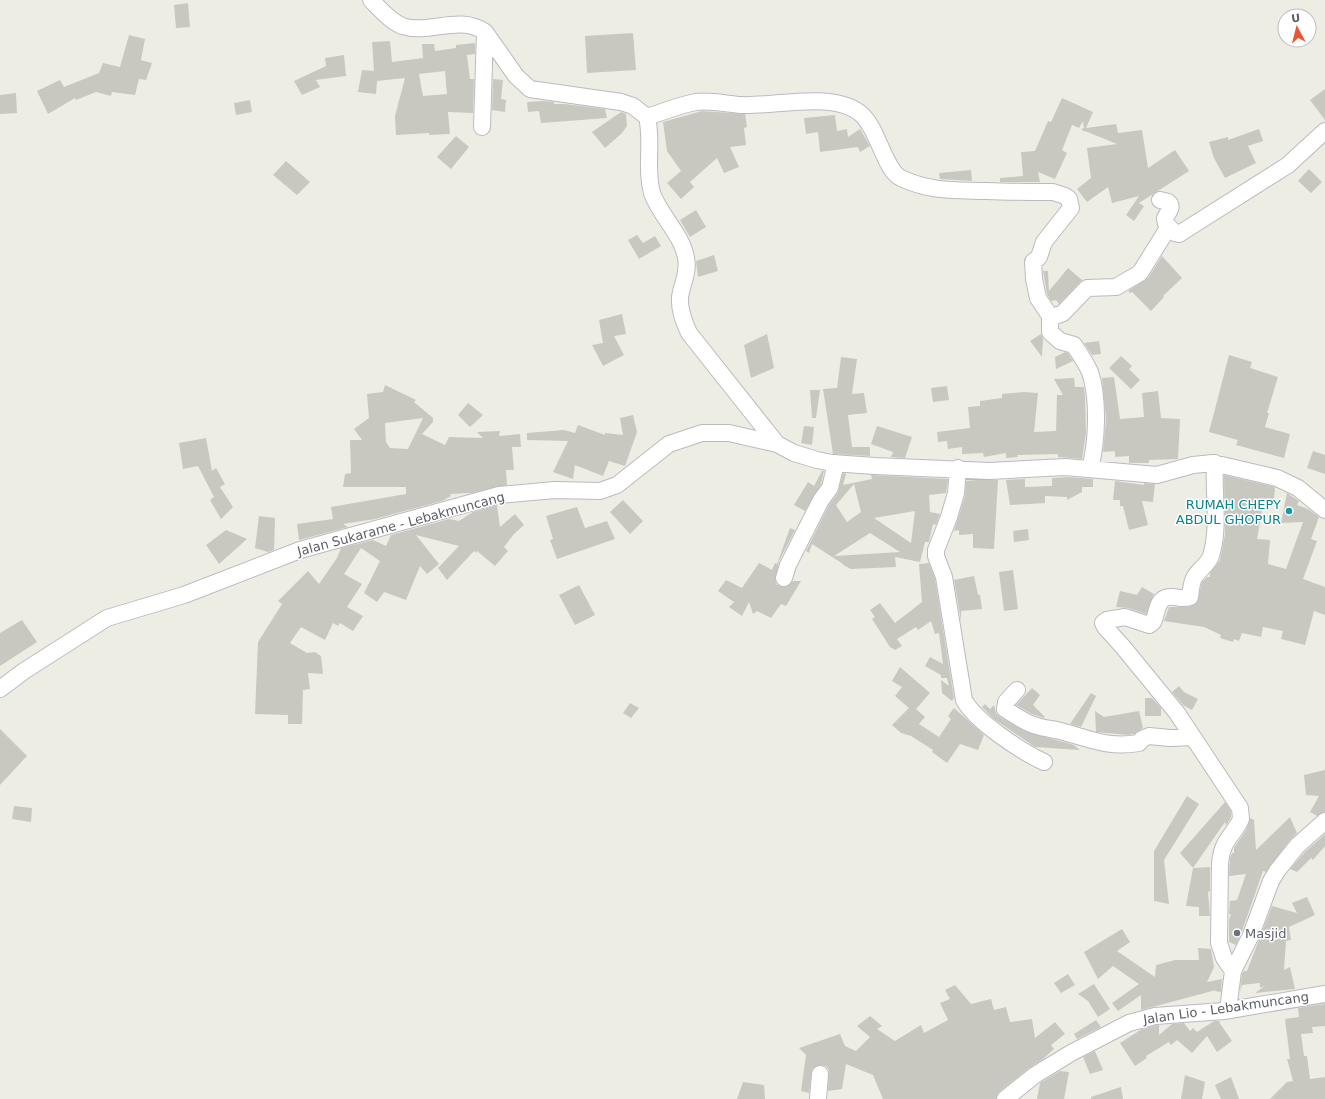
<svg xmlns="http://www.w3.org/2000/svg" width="1325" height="1099" viewBox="0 0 1325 1099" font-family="'DejaVu Sans',sans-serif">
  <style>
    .building { fill: #c9c8c0; fill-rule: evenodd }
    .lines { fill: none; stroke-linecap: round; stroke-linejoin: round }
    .minor-casing { stroke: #b9bbc0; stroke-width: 18 }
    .minor { stroke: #fff; stroke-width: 16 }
    .culture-dot { fill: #0f9aa8; stroke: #fff; stroke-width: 1.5 }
    .worship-dot { fill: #6b7280; stroke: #fff; stroke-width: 1.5 }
    .labels { text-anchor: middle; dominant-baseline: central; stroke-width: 3; stroke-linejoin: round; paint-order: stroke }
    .culture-label { font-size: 13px; fill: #0d838f; stroke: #fff; text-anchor: end }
    .street-label { font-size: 13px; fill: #5c5f65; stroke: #fff }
    .worship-label { font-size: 13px; fill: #5b616d; stroke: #fff; text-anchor: start }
  </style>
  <rect width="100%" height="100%" fill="#eeede4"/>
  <path class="building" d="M188,3L190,27L176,28L174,5Z
    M633,33L636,70L587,73L585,36Z
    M129,35L145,39L141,60L152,63L146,80L139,79L135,95L112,92L111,96L96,92L76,100L75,98L48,114L37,91L60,80L64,87L99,73L103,63L120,67Z
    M390,41L392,62L423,58L422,44H434L435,51L456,48V45L475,43V54L467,55L470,79H474L473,113L448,112L450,134L429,135V133L396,135L395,116L405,78L377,81L376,94L358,92L362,70L374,71L372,42ZM445,71L447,94L423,96L419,74Z
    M344,55L346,76L316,80L320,87L302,95L294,81L326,66L325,58Z
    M493,79L503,80L501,99L506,100L505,112L492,110Z
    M1325,89V120L1310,100Z
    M16,93L17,113L0,114V95Z
    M1062,98L1093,112L1086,128L1116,124L1118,133L1142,130L1148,168L1175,150L1189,171L1139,203L1144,206L1134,221L1126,215L1139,196L1112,203L1108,187L1087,202L1077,189L1091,178L1087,148L1117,144L1085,131V132L1081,129L1084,128L1083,121L1079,128L1072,125L1062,150L1067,153L1055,179L1038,172L1040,182H1000V178L1023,176L1021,152L1035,151L1048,121L1051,122Z
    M250,100L252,112L236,115L234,103Z
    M544,101L554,102V104H565L605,109L607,118L541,123L539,111L528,112L527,102Z
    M702,111L745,114L747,127L744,128L746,145L730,147L739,167L724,173L717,158L690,182L694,187L681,199L667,183L681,171L667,151L663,122Z
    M621,112L626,114L627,126L621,134L605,148L592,132Z
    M835,115L837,131L847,129L848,137L860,129L870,146L860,152L858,147L820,152L818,132L806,134L804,118Z
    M1259,129L1263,141L1248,146L1256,163L1225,178L1214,158L1209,142L1228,137V140Z
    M456,136L469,147L451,169L437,157Z
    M286,161L310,182L297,195L273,175Z
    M1309,169L1322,182L1311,193L1298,181Z
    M971,170L972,181L940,179L939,173Z
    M696,210L706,227L690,237L680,220Z
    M637,235L643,243L655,236L661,246L639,259L628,240Z
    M714,255L718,271L698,277L696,261Z
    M1162,256L1182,278L1163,296L1164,297L1151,311L1132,292L1130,293L1128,291L1148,278Z
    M1068,268L1082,280L1059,304L1056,300L1051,301L1047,294L1043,271H1048L1049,291Z
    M622,314L626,334L614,336L624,355L603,366L592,345L603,343L599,320Z
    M767,334L774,368L751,378L744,345Z
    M1041,334L1043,339L1042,357L1030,341Z
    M1099,341L1101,354L1092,355L1084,343Z
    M1065,352L1068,353L1073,361L1056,369L1055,357Z
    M1229,355L1252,362L1250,368L1278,377L1267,413H1269L1265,427L1290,434L1284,458L1236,445L1238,440L1209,432Z
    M1121,356L1132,366L1129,369L1140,380L1131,389L1109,368Z
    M841,357L857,359L852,394L864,393L867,413L848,415L852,447H870V456L833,454L823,389L837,388Z
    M1114,377L1120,419L1144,417L1142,393L1158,391L1161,418L1180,419L1178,459L1149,460V463H1129V456L1115,457V451L1103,452L1106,420L1102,378Z
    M1074,378L1075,387H1084L1085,396L1086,433L1082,459L1058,457V454L1017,455L1018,457L1006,458V453L984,457L983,453L962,454V447L948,449L947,441L938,442L937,432L970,428L968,407L980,406V401L1002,398V394L1023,392L1038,393L1034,432L1056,431L1057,395H1063L1054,379Z
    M385,385L416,400L414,402L433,418V422L422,434L445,445L449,437L483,438L477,432L500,431L499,436L520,434L521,447H512L514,470H506L507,485L472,493L450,494L451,496L442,501L375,519L343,524L348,527L299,540L297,524L333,519L331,507L406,494V487H343L345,474L351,473L350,440H362L354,429L369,418L367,394L383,392ZM423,418L408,449L390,448L386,442L385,423Z
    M947,386L949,400L933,402L931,388Z
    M810,390H820L816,418H812Z
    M468,403L483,415L470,427L458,415Z
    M633,415L637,432L625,466L609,461L603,476L575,465L573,479L553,472L568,441L527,440V433L564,430L575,433L578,425L605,435V433L623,435L620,418Z
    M804,426L814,427L812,445L801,443Z
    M877,426L912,437L905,458L891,457L893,452L871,444Z
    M206,438L212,471L216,468L225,484L220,487L233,507L221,519L210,500L214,497L198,466L183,469L179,443Z
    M1313,451L1325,455V474L1307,468Z
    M822,471H824L821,484L805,511L794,505L808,482L814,486Z
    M843,473L846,474L843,485L872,479L871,475L948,479L946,493L929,495L930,512L940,514L936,525L933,524L929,542H925L920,562L895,557L896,567L851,569L843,565V564L812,544L809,553L806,551L829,505L838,493ZM854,484L861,512L847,522L836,505ZM915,511L911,543L874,518ZM870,533L900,552L834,556Z
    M1224,475L1275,487L1274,499H1264L1257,539L1270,540L1268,564L1286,569L1303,522L1281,523L1287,493L1299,501L1297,505L1308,509L1319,517L1311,539L1317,541L1303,579L1325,587V615L1314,611L1305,645L1281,639L1283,631L1263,627L1261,637L1242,633L1239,641L1234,639L1233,642L1220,638L1221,635L1204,627L1164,621L1169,607H1188L1197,603L1202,582L1207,577H1210V573L1220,560L1225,534Z
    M1068,477L1093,479V487H1082V492L1067,500V497L1045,496V503L1010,505L1006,480L1025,479V487L1052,486V478Z
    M978,480H998L994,549L973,548V534L959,535V530L954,531L965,496L966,481Z
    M1115,481L1144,485V483L1155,484L1153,502L1142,501L1148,525L1129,530L1123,506H1120V500H1113Z
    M623,500L643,521L630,534L610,512Z
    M497,505L500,527L515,514L524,525L514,534L504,547L508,551L495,566L477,551L476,553L474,551L447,580L438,568L459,546L416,535L439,564L427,574L420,566L406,600L384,592L377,602L364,593L380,561L361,548L344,574L362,584L347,607L363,616L353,631L340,623L338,626L333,623L325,640L301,627L290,643L307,653L315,652L321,656L323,674L308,673L310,689L303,690L302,724H288V715L255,714L258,642L282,604L278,601L308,571L319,584L337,558L341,548L373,540L386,546L391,535L449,519L459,521L473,512Z
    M577,507L585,528L607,521L615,539L557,559L550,540L553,539L546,516Z
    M259,516L275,518L274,550L268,552L255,548Z
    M790,528L795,530L779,561L775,580L777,585L786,587L793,581H801L786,606L781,604L771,618L757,611L753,614L749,602L742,616L729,607L734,602L718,591L726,580L742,588L759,563L772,570L775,563L777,564Z
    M1028,529L1029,540L1014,542L1013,531Z
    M226,530L247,539L219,564L206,545Z
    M929,563L935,579L954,698L952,701L942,693L941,680L949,686L947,678H941V675L925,666L930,657L943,664L939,633L935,634L931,621L918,630L916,627L897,639L902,646L895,650L890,647L872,619L875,617L870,610L880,603L895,623L922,602L919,564Z
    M1013,570L1018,609L1004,611L999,572Z
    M974,576L978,595H980L982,609L961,611V621L954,580Z
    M579,585L595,615L575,625L559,595Z
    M1142,587L1154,594L1146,614L1128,608L1116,607L1120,591L1137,595Z
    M22,620L37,642L0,666V633Z
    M900,667L930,693L916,709L925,717L919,724L939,737L951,719L948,716L954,708L984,735L978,750L960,744L947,763L932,752L933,750L911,736L901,733L892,725L909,708L895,696L902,687L892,681Z
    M1179,686L1184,692L1198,699L1192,710L1183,705L1172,692Z
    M1032,688L1040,695L1033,705L1045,717L1044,718L1032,714L1016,705Z
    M1091,693L1096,696L1081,727L1070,724Z
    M1145,698H1152L1161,708V716H1145Z
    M630,703L639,708L631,718L623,713Z
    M985,704L990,709L994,705L996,713L1000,717L1024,731L1074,745L1080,750L1035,747L994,719L982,707Z
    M1095,711L1104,717L1139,711L1143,728L1134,734L1128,735L1096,732Z
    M0,729L27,756L0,785Z
    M1325,770V812L1317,816L1310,812L1319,796L1306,795L1304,775Z
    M1187,796L1199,804L1164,860L1169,904L1154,901V851Z
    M1225,802L1231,811V817L1226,826L1225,822L1193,868L1180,853Z
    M14,806L32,808L31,822L12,819Z
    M1290,817L1297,833L1290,840L1266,872L1263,871L1242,931L1236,945L1229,942V920L1231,914H1229L1230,901L1237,900L1246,874L1229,876L1230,858L1232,853H1234V848L1246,830L1250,818L1254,820L1256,850Z
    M1325,834V846L1313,860L1311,858L1297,872L1290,869L1304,853Z
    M1210,867V891L1208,892L1210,916H1199V907L1186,906L1193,868Z
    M1307,897L1315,915L1289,927L1291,940L1286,941L1284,970L1290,967L1295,989L1255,993L1265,986L1260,988V983L1242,985L1240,992L1242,974L1244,971H1247L1272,906L1297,913L1292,903Z
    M1122,929L1130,942L1117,951L1155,977L1156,965L1175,960H1199L1198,948L1211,949L1214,967L1207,982L1222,979L1221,992L1214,991L1216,990L1141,1010V995L1118,1011L1112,1003L1139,984L1113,966L1098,979L1084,952Z
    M1068,974L1075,985L1061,993L1054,983Z
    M1094,984L1110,1009L1098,1017L1088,1001L1078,994Z
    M955,985L971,1004L991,999L994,1010L1006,1007L1010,1022L1032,1019L1035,1038L1055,1022L1065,1034L1051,1045L1054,1049L1043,1059L1029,1068L999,1092L996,1099H883L873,1075L846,1064L842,1089L828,1091L829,1070L826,1066L820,1065L812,1069L809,1093L801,1091L806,1055L799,1048L840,1034L845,1046L856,1051L870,1037L857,1026L870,1016L882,1026L877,1029L895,1041L921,1025L924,1033L948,1020L940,1003L950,999L945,990Z
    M1325,1004V1026L1312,1027L1313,1033L1301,1034L1304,1056H1307L1310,1079L1325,1077V1099H1270L1287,1082L1293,1081L1287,1059H1290L1285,1019L1299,1017L1298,1008Z
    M1096,1020L1101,1027L1077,1039L1074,1034Z
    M1214,1021H1220L1219,1022L1232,1041L1217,1052L1207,1036L1192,1053L1177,1040L1171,1045L1169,1042L1146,1056L1147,1058L1135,1066L1120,1043L1142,1029L1157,1025H1159V1035L1172,1024L1184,1023L1190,1031L1193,1028L1197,1032Z
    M1095,1051L1103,1070L1090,1074L1083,1057Z
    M1060,1071L1069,1072L1064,1099H1037L1040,1083Z
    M1185,1075L1205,1082L1202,1099H1181Z
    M1231,1077L1239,1099H1221L1215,1085Z
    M743,1082L764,1085L765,1099H737Z
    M1121,1087L1123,1099H1091V1097Z"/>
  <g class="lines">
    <g class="minor-casing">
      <path id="minor" d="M371,0C380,9 390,21 402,26C430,35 459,14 485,32L516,76L530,89L621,102L633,106L647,117C653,142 645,168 652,193C660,216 682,234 686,258C689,272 682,284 680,297C679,310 684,322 689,333L777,444
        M647,117C663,112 679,105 696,102C711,100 726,104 741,105C775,107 835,90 862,115C878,129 885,171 901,178C930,192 956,190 987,191C1009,192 1031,192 1053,192L1065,196L1069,199L1071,208L1044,242L1039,257L1033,262L1034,279L1038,298L1050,316V332L1060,341L1074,345C1080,354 1086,363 1090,372C1099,399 1097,442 1090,469
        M482,127L485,32
        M1160,200L1168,202C1174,207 1168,212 1165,218L1166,224L1175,233L1179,234L1288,165L1325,131
        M1050,318L1063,313L1087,288L1116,287L1140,273L1168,228
        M1215,463C1213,494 1220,526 1211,556C1207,566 1198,570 1194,578C1191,584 1191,591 1190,597C1183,601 1173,594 1165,598C1156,602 1157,615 1153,622L1149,625L1125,617L1107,620L1103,623L1105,627L1123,647L1177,713L1240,808L1241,819C1232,838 1222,839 1220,864L1219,943L1224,958L1233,971
        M958,468L956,493L949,517L936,550V556L944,577L964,700C975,721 1022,752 1044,762
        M784,578L788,565L821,500L830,488L836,463
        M0,689L24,671L107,618L184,595L300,550L499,495L555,490L600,491L617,485L669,444L702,433H729L777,444L794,453L817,460L832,463L875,466L989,471L1065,467L1157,475L1193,465L1213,463L1277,478L1298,488L1325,510
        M1017,690L1006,702L1005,709C1015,715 1025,723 1037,726C1046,729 1055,729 1064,732C1092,740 1110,748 1139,743L1142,739L1149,736L1170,738L1193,737
        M1228,1010L1233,971L1251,935L1271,881L1277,871L1297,846L1325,821
        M818,1099L820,1074
        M1005,1099L1035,1075L1071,1053L1129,1023L1155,1016L1224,1011L1325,994"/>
    </g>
    <use href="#minor" class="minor"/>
  </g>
  <circle class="culture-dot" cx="1289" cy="511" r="4"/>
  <circle class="worship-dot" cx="1237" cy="933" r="4"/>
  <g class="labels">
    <g class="culture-label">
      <text x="1281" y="504">RUMAH CHEPY<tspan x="1281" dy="15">ABDUL GHOPUR</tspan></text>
    </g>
    <g class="street-label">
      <text transform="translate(401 524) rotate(-15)">Jalan Sukarame - Lebakmuncang</text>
      <text transform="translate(1226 1008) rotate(-8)">Jalan Lio - Lebakmuncang</text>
    </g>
    <g class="worship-label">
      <text x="1245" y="933">Masjid</text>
    </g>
  </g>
  <g transform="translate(1297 28) rotate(353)"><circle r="19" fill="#ffffff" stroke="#bebfc1"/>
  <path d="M0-3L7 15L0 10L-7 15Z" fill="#e65733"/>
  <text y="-6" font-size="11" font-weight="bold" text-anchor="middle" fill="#5c5f65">U</text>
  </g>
</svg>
